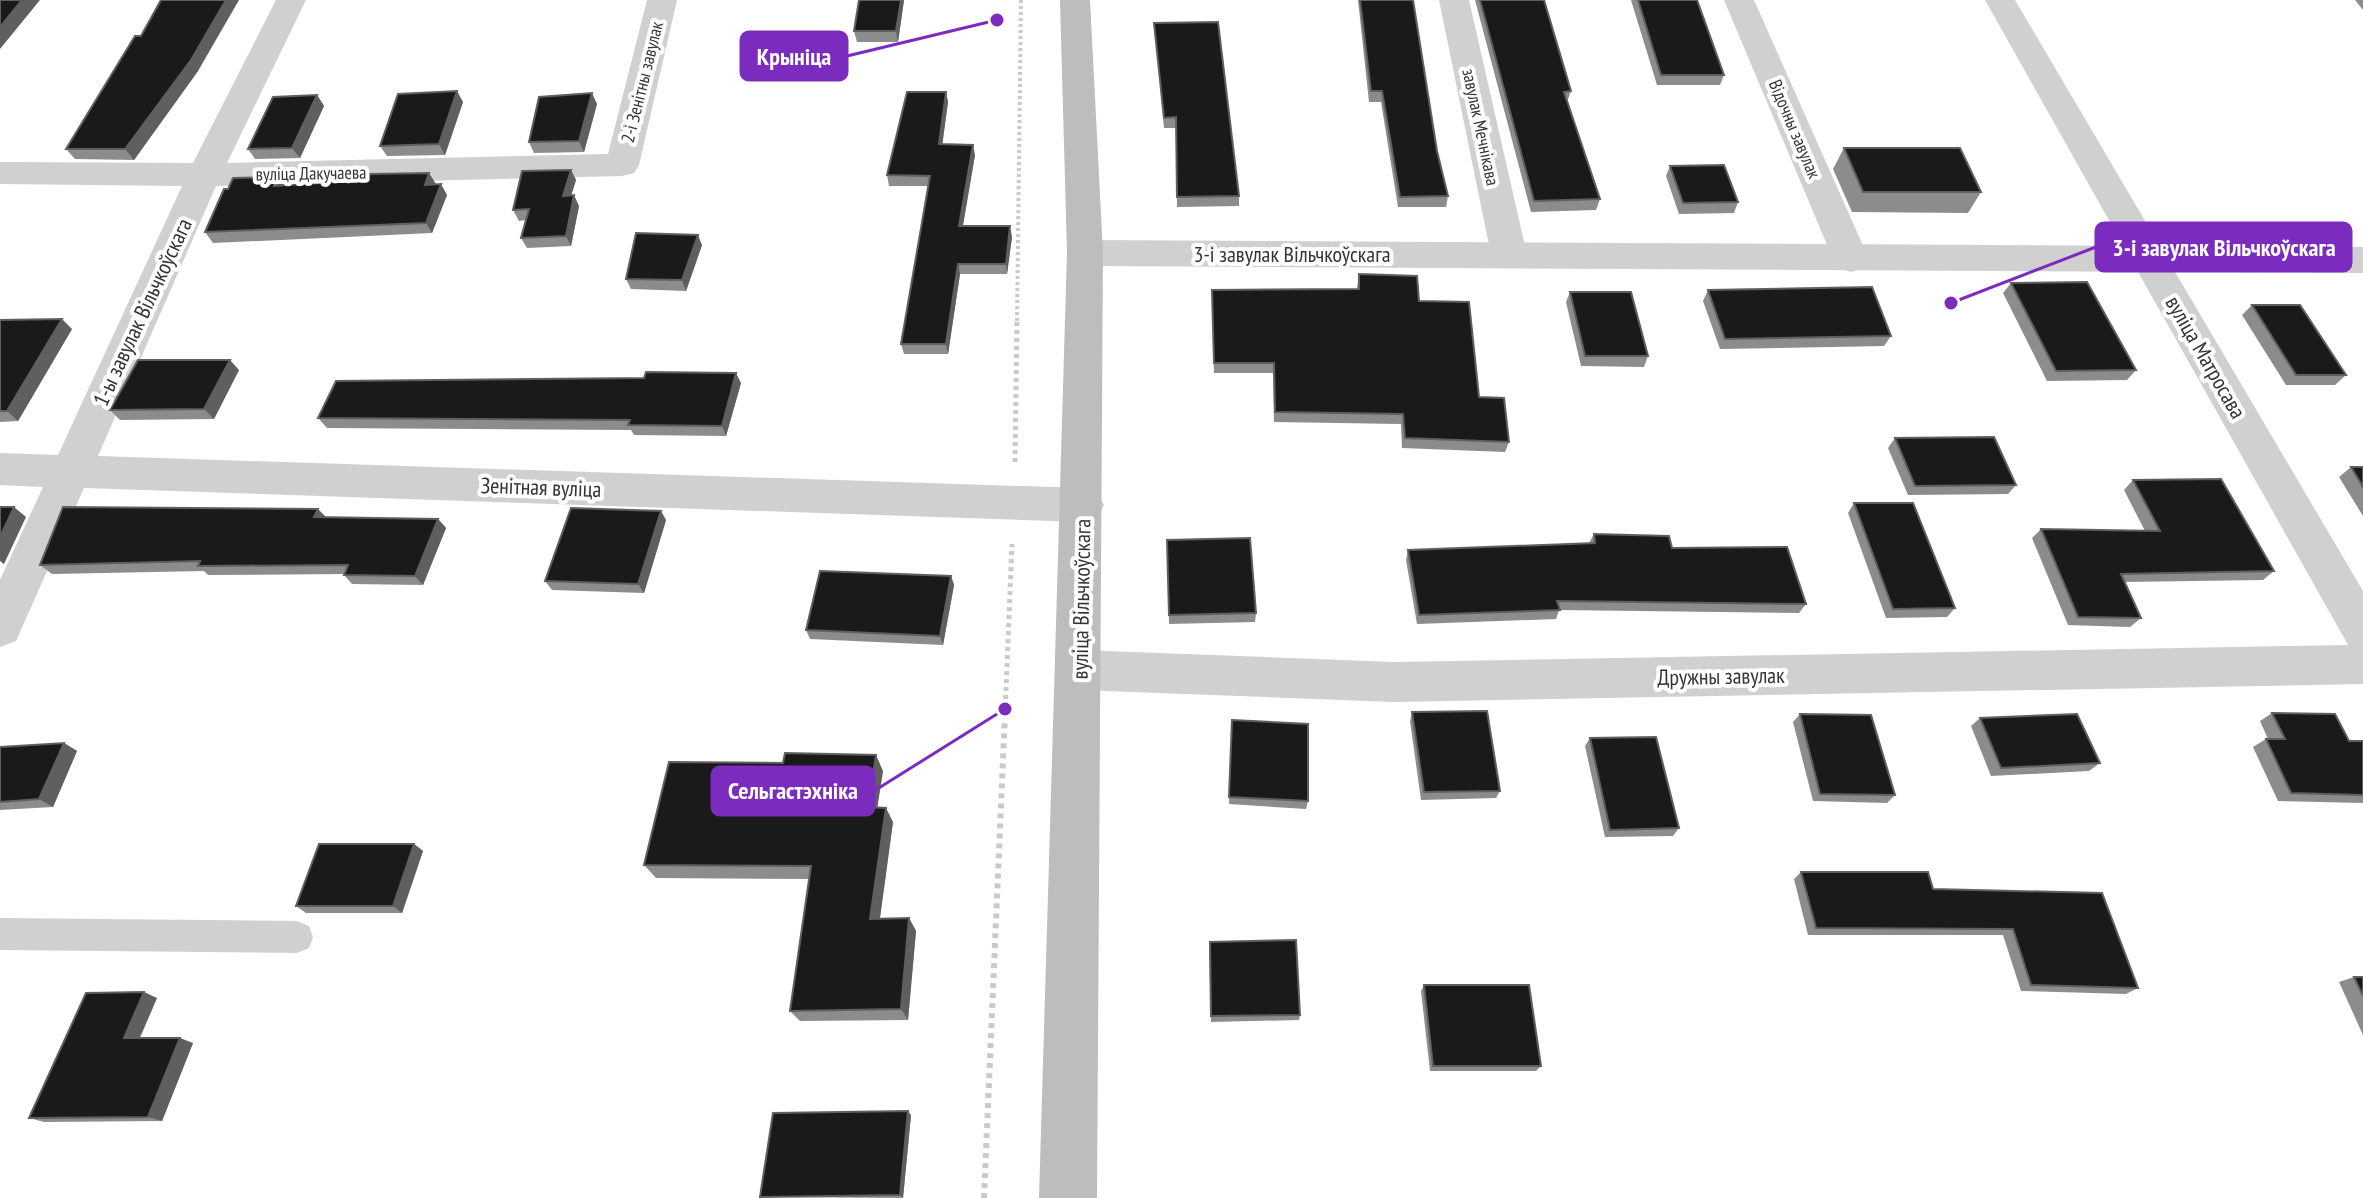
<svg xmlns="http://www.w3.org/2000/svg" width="2363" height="1198" viewBox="0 0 2363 1198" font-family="'PT Sans Narrow',sans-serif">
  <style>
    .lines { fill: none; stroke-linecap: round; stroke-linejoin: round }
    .path-far2 { stroke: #cacaca; stroke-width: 4; stroke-dasharray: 3 3; stroke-linecap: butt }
    .path-far1 { stroke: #cacaca; stroke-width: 5; stroke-dasharray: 4 4; stroke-linecap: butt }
    .path { stroke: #cacaca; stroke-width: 6; stroke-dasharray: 5 5; stroke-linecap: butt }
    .service { fill: #d0d0d0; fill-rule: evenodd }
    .minor { fill: #d0d0d0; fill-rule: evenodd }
    .tertiary { fill: #d0d0d0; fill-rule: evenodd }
    .secondary { fill: #bdbdbd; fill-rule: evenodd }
    .wall { fill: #8c8c8c }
    .shaded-wall { fill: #5f5f5f }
    .building { fill: #1a1a1a; stroke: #5f5f5f; stroke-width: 2 }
    .labels { text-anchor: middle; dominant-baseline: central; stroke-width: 8; stroke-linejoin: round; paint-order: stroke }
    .far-street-label { font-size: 18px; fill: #333; stroke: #fff }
    .street-label { font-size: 22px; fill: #333; stroke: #fff }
    .leader { fill: none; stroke: #7b2cbf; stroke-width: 3 }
    .callout-dot { fill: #7b2cbf; stroke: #fff; stroke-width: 3 }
    .callout { fill: #7b2cbf; stroke: #7b2cbf; stroke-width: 3 }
    .callout-label { font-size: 24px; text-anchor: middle; font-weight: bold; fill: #fff }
  </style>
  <rect width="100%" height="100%" fill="#fff"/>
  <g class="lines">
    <path class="path-far2" d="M1017,321L1021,0"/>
    <path class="path-far1" d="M1015,462L1017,319
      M1005,715L1012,544"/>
    <path class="path" d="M984,1198L1005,713"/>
    <path class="service" d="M0,918L297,921L309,926L313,937L309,948L297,953L0,950Z"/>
    <path class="minor" d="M276,0H306L227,163L608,154L647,0H677L639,165L634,173L622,176L216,186L98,456L1083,488L1098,493L1104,505L1098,517L1083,522L84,488L16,641L0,647V580L43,487L0,485V453L58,455L182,186L0,184V162L193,163Z
      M1439,0H1469L1527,255L1522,264L1509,268L1496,264L1491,255Z
      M1724,0H1754L1869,259L1864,268L1851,272L1838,268L1833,259Z
      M1985,0H2015L2363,591V684L1394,702L1080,690L1064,684L1057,670L1064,656L1080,650L1394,662L2348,645Z"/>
    <path class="tertiary" d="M1085,240L2363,247V273L1085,266L1072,262L1067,253L1072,244Z"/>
    <path class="secondary" d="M1060,0H1090L1103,253L1097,1198H1039L1067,253Z"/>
  </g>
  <path class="wall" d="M904,0L898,42H857L854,31Z
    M1358,0H1413L1437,151L1448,196L1446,207H1398L1381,102H1369Z
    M1475,0H1544L1571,91L1567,102L1600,199L1596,210L1531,212Z
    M1631,0H1697L1724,75L1720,85H1657Z
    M2355,0H2363V10Z
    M1154,23L1239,196V206L1177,207L1176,128H1164Z
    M141,36L198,71L134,160L75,159L66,149Z
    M946,92L948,102L942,144L975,155L963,226L1012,237L1007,274H960L948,354H904L901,344L928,186H889L887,175Z
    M317,95L324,106L300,158L255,159L248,149Z
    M463,102L445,155L387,156L380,146Z
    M597,104L584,152L534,153L529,142Z
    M1844,148L1981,192L1968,213L1852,212L1833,169Z
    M1670,166L1738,202L1734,213L1679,214L1666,176Z
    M571,170L576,180L571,195L579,206L571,246L527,248L521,238L526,220L519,221L513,210Z
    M435,184L447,195L432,233L213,243L205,232L285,185Z
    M702,245L686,291L631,289L626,279Z
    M1359,274L1419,301L1479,397L1509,442L1505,452L1402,448L1401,424L1274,422L1273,373H1214L1212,300L1357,289Z
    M2011,283L2136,370L2127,380L2047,381L2003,293Z
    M1708,290L1891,336L1884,346L1720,349L1703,301Z
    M1570,292L1648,356L1644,367L1581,366L1566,302Z
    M2252,305L2346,375L2335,385H2286L2242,315Z
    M0,320L72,329L18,421L0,422Z
    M239,370L214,419L120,420L110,410Z
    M741,383L726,436L634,435L631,430L327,428L318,418Z
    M1895,438L2016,485L2008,494L1908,495L1888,448Z
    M2351,467H2363V516L2339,477Z
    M2133,480L2274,571L2263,580L2125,582L2141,618L2130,627L2068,625L2032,538L2041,529L2145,531L2124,490Z
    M1854,503L1955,608L1947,617L1886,618L1848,513Z
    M326,517L438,519L446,528L423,585L352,584L344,575V574L208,575L204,571L52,574L40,565Z
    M666,520L644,593L552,590L545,581Z
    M1594,534L1672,548L1806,604L1799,613L1559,610L1556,619L1417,624L1406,560L1408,550L1589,543Z
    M1167,540L1256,613L1255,622L1169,624Z
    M951,576L954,585L943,645L810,639L806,630Z
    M1412,712L1500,791L1496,798L1421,800L1410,721Z
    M2272,713L2349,741H2363V803L2278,801L2253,747L2266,739H2268L2260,721Z
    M1800,714L1895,795L1887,803L1813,801L1793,722Z
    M1980,718L2100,763L2089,771L1991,776L1971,726Z
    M1232,720L1308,801L1306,809L1229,804Z
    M1590,738L1679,828L1673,836L1605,837L1585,746Z
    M64,743L77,751L53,807L0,810V747Z
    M883,771L877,808L893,822L880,919L909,918L916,931L908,1020L800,1021L790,1011L809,879L656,878L644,865Z
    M414,844L423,851L402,913H306L296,906Z
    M1801,872L1933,889L2138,988L2126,994L2021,991L2003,935H1808L1794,879Z
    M1209,948L1300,1015L1299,1020L1211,1022Z
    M2354,977H2363V1035L2339,982Z
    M1424,985L1541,1066L1536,1071H1430L1421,991Z
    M157,998L140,1038L193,1043L162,1121L44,1122L29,1118Z
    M911,1115L903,1198L760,1197Z"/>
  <path class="shaded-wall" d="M22,0H40L0,49V27Z
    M226,0H239L198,71L134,160L125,149Z
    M901,0H904L898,42L896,31Z
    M457,91L463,102L445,155L439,144Z
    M946,92L948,102L941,155L939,144Z
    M592,93L597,104L584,152L579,141Z
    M317,95L324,106L300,158L292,148Z
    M973,145L975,155L961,236L959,226Z
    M571,170L576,180L568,206L563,196Z
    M429,173L436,184L432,195L425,185Z
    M279,177L286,187L274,186Z
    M441,184L447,195L432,233L426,223Z
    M574,195L579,206L571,246L566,236Z
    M1010,226L1012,237L1007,274L1006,264Z
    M698,235L702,245L686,291L682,280Z
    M958,264L960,274L948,354L946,344Z
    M62,319L72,329L18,421L7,411Z
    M230,360L239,370L214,419L204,409Z
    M736,373L741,383L726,436L722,426Z
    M14,507L26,517L4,564L0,561V537Z
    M318,509L327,518L314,517Z
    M661,511L666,520L644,593L638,584Z
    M438,519L446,528L423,585L415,576Z
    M951,576L954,585L943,645L940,636Z
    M64,743L77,751L53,807L39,799Z
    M876,755L883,771L875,822L868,807Z
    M886,808L893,822L878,931L870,919Z
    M414,844L423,851L402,913L393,906Z
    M909,918L916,931L908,1020L901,1009Z
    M144,992L157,998L137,1043L124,1038Z
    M180,1038L193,1043L162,1121L148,1117Z
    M908,1111L911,1115L903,1198L900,1195Z"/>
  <path class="building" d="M0,0H22L0,27Z
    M161,0H226L191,60L125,149H66L135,36H141Z
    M859,0H901L896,31H854Z
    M1360,0H1413L1437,151L1448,196L1400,197L1382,91H1371Z
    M1480,0H1544L1571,91L1564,92L1600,199L1534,201Z
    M1638,0H1697L1724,75H1661Z
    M1218,22L1239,196L1177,197L1176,117L1164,118L1154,23Z
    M457,91L439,144L380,146L398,94Z
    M907,92H946L939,144L973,145L959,226H1010L1006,264H958L946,344H901L930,176L887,175Z
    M592,93L579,141L529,142L539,97Z
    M317,95L292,148L248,149L273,97Z
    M1844,148H1960L1981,192H1863Z
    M1724,165L1738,202L1683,203L1670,166Z
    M571,170L563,196L574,195L566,236L521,238L529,209L513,210L522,171Z
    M429,173L425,185L441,184L426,223L205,232L224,189H228L233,178L279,177L274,186L368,180L370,174Z
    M636,233L698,235L682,280L626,279Z
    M1359,274L1417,276L1419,301L1469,302L1479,397L1504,398L1509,442L1405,438L1403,414L1275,412L1274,363H1214L1212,290L1359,289Z
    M2087,282L2136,370L2056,371L2011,283Z
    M1872,287L1891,336L1725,339L1708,290Z
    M1570,292H1631L1648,356H1585Z
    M2252,305H2300L2346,375H2296Z
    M62,319L7,411H0V320Z
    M138,360H230L204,409L110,410Z
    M646,372L736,373L722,426L628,425L630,420L318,418L336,381L644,378Z
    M1994,437L2016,485L1915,486L1895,438Z
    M2351,467H2363V487Z
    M2221,479L2274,571L2121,574L2141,618L2078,617L2041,529L2160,531L2133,480Z
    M1854,503H1913L1955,608L1893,609Z
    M0,507H14L0,537Z
    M63,507L318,509L314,517L438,519L415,576L344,575L348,565L198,566L200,561L40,565Z
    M571,508L661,511L638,584L545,581Z
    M1594,534L1669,536L1672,548L1787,547L1806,604L1557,601L1560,610L1419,615L1408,550L1595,543Z
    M1250,538L1256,613L1169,615L1167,540Z
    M820,571L951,576L940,636L806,630Z
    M1487,711L1500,791L1424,792L1412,712Z
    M2272,713L2335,714L2349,741H2363V795L2291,793L2266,739H2285Z
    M1800,714L1871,715L1895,795L1820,794Z
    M2077,714L2100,763L2001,768L1980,718Z
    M1232,720L1308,724V801L1229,797Z
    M1656,737L1679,828L1610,830L1590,738Z
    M64,743L39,799L0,802V747Z
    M785,753L876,755L868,807L886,808L870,919L909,918L901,1009L790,1011L811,866L644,865L669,762L783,763Z
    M319,844H414L393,906H296Z
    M1801,872H1928L1933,889L2102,893L2138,988L2031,985L2013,929L1816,928Z
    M1296,940L1300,1015L1211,1016L1210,942Z
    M2354,977H2363V996Z
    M1424,985H1529L1541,1066H1433Z
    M144,992L124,1038H180L148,1117L29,1118L86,993Z
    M908,1111L900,1195L760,1197L773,1113Z"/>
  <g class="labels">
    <g class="far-street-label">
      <text transform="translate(642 82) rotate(-76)">2-і Зенітны завулак</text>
      <text transform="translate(1481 127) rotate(78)">завулак Мечнікава</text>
      <text transform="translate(1795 129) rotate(67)">Відочны завулак</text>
      <text transform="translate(311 173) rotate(-1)">вуліца Дакучаева</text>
    </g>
    <g class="street-label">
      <text x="1292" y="254">3-і завулак Вільчкоўскага</text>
      <text transform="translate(142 312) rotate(-65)">1-ы завулак Вільчкоўскага</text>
      <text transform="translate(2206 357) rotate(60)">вуліца Матросава</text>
      <text transform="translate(541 487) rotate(2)">Зенітная вуліца</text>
      <text transform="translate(1081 599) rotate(-89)">вуліца Вільчкоўскага</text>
      <text transform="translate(1721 676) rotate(-1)">Дружны завулак</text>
    </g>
  </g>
  <path class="leader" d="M997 20L847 56M1951 303L2096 247M1005 709L874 791"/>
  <g class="callout-dot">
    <circle cx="997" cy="20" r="8"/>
    <circle cx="1951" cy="303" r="8"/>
    <circle cx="1005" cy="709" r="8"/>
  </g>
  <g class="callout">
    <rect x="741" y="32" width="106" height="48" rx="8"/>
    <rect x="2096" y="223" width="255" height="48" rx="8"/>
    <rect x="712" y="767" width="162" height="48" rx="8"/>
  </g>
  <g class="callout-label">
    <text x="794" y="65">Крыніца</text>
    <text x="2224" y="256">3-і завулак Вільчкоўскага</text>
    <text x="793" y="799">Сельгастэхніка</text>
  </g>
</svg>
